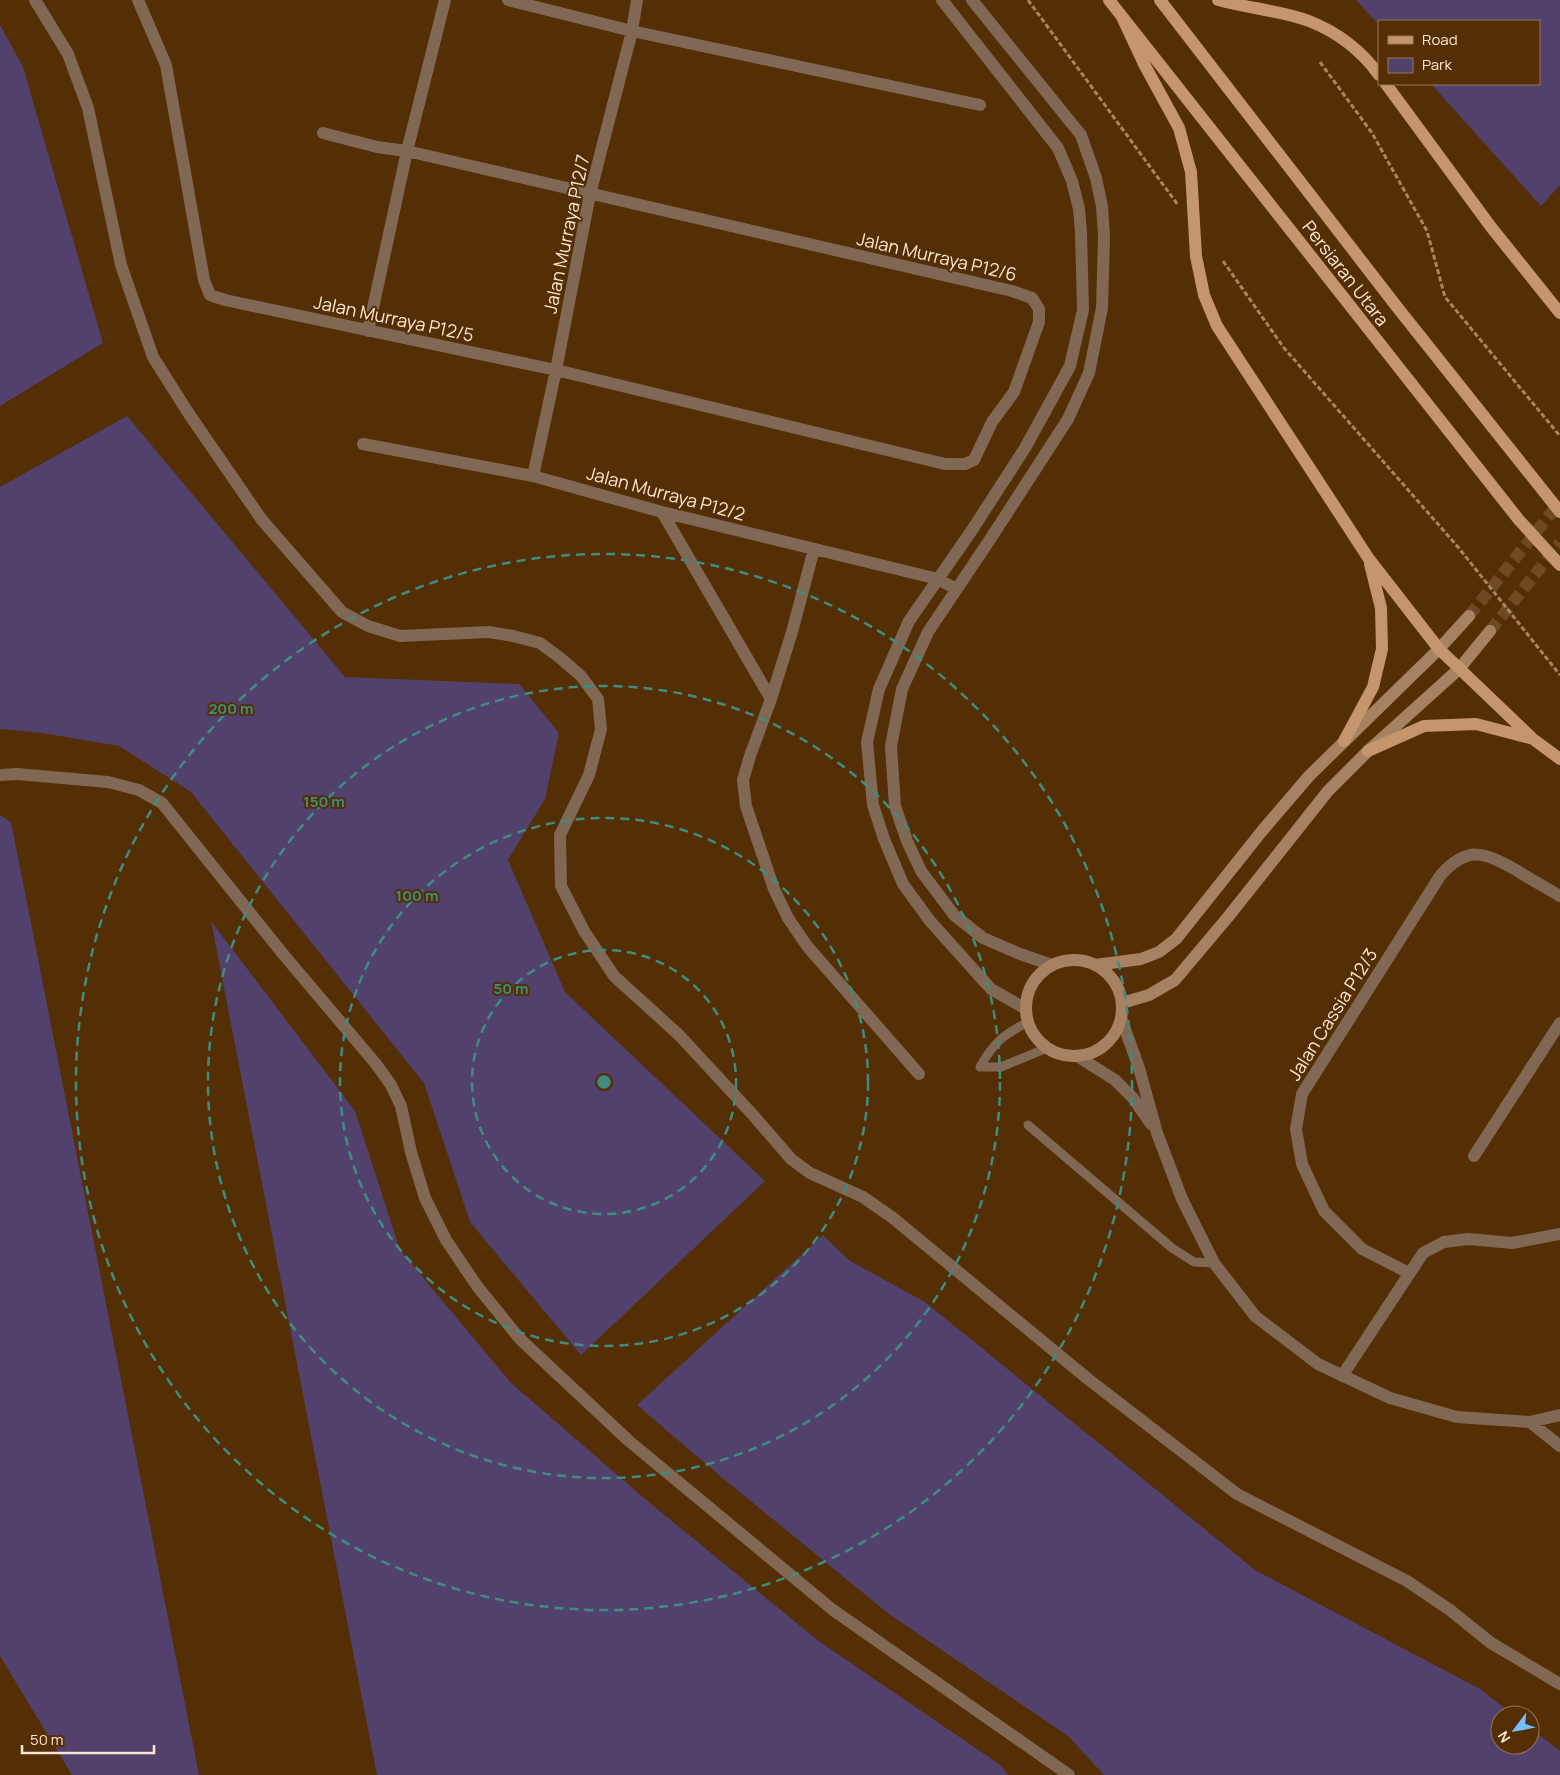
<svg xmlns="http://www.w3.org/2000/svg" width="1560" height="1775" viewBox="0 0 1560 1775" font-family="Manrope,sans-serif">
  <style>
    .green { fill: #53416d }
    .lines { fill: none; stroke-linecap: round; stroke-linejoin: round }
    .secondary-tunnel { stroke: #6e4a24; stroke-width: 12; stroke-dasharray: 12 6; stroke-linecap: butt }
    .path { stroke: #a58566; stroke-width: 3; stroke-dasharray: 5 2.5; stroke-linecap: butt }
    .lane { stroke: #806855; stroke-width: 9 }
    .street { stroke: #806855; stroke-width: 12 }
    .secondary { stroke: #a78262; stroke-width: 12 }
    .primary { stroke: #c5966d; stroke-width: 12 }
    .ring { fill: none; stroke: #3f8d82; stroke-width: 2.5; stroke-dasharray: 9 6 }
    .labels { text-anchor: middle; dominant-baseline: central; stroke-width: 4; stroke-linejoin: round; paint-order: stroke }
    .street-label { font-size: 18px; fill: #ffe7d3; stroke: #542e05 }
    .centre { fill: #3f8d82; stroke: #542e05; stroke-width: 2.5 }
    .ring-label { font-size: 15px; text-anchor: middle; font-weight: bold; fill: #3f8d82; stroke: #542e05; stroke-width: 4; stroke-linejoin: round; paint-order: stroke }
  </style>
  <rect width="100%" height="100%" fill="#542e05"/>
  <path class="green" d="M1356,0H1560V185L1541,206L1431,84H1539V21H1379V25Z
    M0,25L23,67L103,343L0,406Z
    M127,416L345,677L519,684L559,733L545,799L508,860L565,992L765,1181L581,1355L470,1222L424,1083L191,792L119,746L42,733L0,729V487Z
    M0,815L11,822L199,1775H72L0,1656Z
    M211,921L355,1111L400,1250L511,1383L651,1504L820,1642L999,1764L1009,1775H377Z
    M823,1235L850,1261L925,1302L1255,1570L1480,1689L1514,1715H1500V1745H1530V1728L1560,1751V1775H1104L1068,1736L889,1614L720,1476L637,1405Z"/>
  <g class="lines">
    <path class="secondary-tunnel" d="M1469,616L1560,502
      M1490,631L1560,543"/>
    <path class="path" d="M1028,0L1178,205
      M1320,62L1372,133L1427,231L1445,297L1560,436
      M1223,261L1284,348L1458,547L1560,675"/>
    <path class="lane" d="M1028,1022C1003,1035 994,1042 980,1067H1001L1047,1048
      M1028,1125L1172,1248L1194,1262L1214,1263"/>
    <path class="street" d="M35,0L68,54L88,108L121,265L153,357L189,414L262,520L342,612L368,626L400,636L489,632L513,636L540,643L559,657L581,676L598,699L601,729L589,775L560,835L561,886L584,931L614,976L679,1035L753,1115L791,1159L810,1173L863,1197L893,1218L1088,1379L1237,1494L1407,1581L1450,1610L1491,1643L1560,1684
      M138,0L166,65L204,280L210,295L225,300L556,370L945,464H965L974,460L992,422L1014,392L1039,322V309L1032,298L1012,291L407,151L377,147L323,133
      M508,0L632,31L980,105
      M942,0L1058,148L1072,181L1079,209L1081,232L1083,310L1070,366L1025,448L972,530L909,621L879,689L867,742L873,805L884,839L903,884L930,921L991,989L1026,1009
      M972,0L1081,135L1096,178L1102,206L1104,237L1102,308L1089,373L1068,419L989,541L928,632L902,689L891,746L895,806L907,841L921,871L954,915L983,938L1020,954L1052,965
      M368,331L407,151L445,0
      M363,444L533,476L662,512L938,579L956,589
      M533,476L556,370L590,194L632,31L637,0
      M662,512L771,699
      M814,549L792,632L771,699L750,756L743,780L746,806L774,889L788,918L807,946L919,1074
      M0,775L17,774L108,782L139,790L162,803L283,954L376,1064L391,1085L401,1106L411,1152L425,1198L446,1240L477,1286L520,1339L629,1441L833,1610L1069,1775
      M1121,1018L1139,1068L1157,1133L1182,1199L1214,1263L1255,1316L1318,1364L1390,1398L1457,1417L1530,1422L1560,1415
      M1077,1056L1115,1080L1133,1098L1151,1124
      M1474,1156L1560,1023
      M1409,1273L1362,1249L1324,1211L1302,1164L1296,1129L1302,1094L1440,876C1467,845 1484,852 1516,870C1530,879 1545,887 1560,896
      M1342,1376L1423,1253L1444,1242L1468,1239L1512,1243L1560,1234
      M1530,1422L1560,1446"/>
    <path class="secondary" d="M1026 1008a48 48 0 1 1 96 0a48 48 0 1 1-96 0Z
      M1095,965L1141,959L1159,952L1176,939L1262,831L1309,776L1439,649L1469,616
      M1122,1003L1149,995L1175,980L1228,917L1328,791L1368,751L1459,669L1490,631"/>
    <path class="primary" d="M1109,0L1519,520L1560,565
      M1160,0L1397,307L1560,512
      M1218,0C1247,8 1283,11 1309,21C1337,32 1361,50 1379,75
      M1122,17L1144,64L1179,128L1191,172L1196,256L1204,295L1217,326L1369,559L1439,649L1533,739L1560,759
      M1386,84L1491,227L1560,313
      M1344,741L1373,687L1382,649L1381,608L1370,564
      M1368,751L1424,726L1476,724L1530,738"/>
  </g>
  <g class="ring">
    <circle cx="604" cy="1082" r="132"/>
    <circle cx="604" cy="1082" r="264"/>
    <circle cx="604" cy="1082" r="396"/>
    <circle cx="604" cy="1082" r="528"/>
  </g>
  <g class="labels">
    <g class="street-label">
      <text transform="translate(566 234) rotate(-78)">Jalan Murraya P12/7</text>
      <text transform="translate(937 256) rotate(13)">Jalan Murraya P12/6</text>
      <text transform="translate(1346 273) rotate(52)">Persiaran Utara</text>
      <text transform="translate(394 318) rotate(12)">Jalan Murraya P12/5</text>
      <text transform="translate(666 493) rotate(15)">Jalan Murraya P12/2</text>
      <text transform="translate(1332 1014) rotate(-58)">Jalan Cassia P12/3</text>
    </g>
  </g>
  <circle cx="604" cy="1082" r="8" class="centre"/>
  <g class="ring-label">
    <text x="231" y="714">200 m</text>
    <text x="324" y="807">150 m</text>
    <text x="417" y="901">100 m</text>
    <text x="511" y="994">50 m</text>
  </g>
  <rect x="1378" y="20" width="162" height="65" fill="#542e05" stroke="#987857"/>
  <rect x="1388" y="36" width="25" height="8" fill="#c5966d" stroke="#987857"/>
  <text x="1422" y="45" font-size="15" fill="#ffe7d3">Road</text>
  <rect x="1388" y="58" width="25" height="15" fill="#53416d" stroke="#987857"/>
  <text x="1422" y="70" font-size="15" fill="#ffe7d3">Park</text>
  <g transform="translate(1515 1730) rotate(238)"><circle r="24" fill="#542e05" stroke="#987857"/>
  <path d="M0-4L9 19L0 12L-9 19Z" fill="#76c0f7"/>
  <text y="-8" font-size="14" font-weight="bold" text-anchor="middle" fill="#ffe7d3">N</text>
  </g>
  <path d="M22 1745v8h132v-8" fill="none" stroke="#ffe7d3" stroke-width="2.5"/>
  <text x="30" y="1745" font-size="15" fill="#ffe7d3" stroke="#542e05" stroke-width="4" paint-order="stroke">50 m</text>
</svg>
